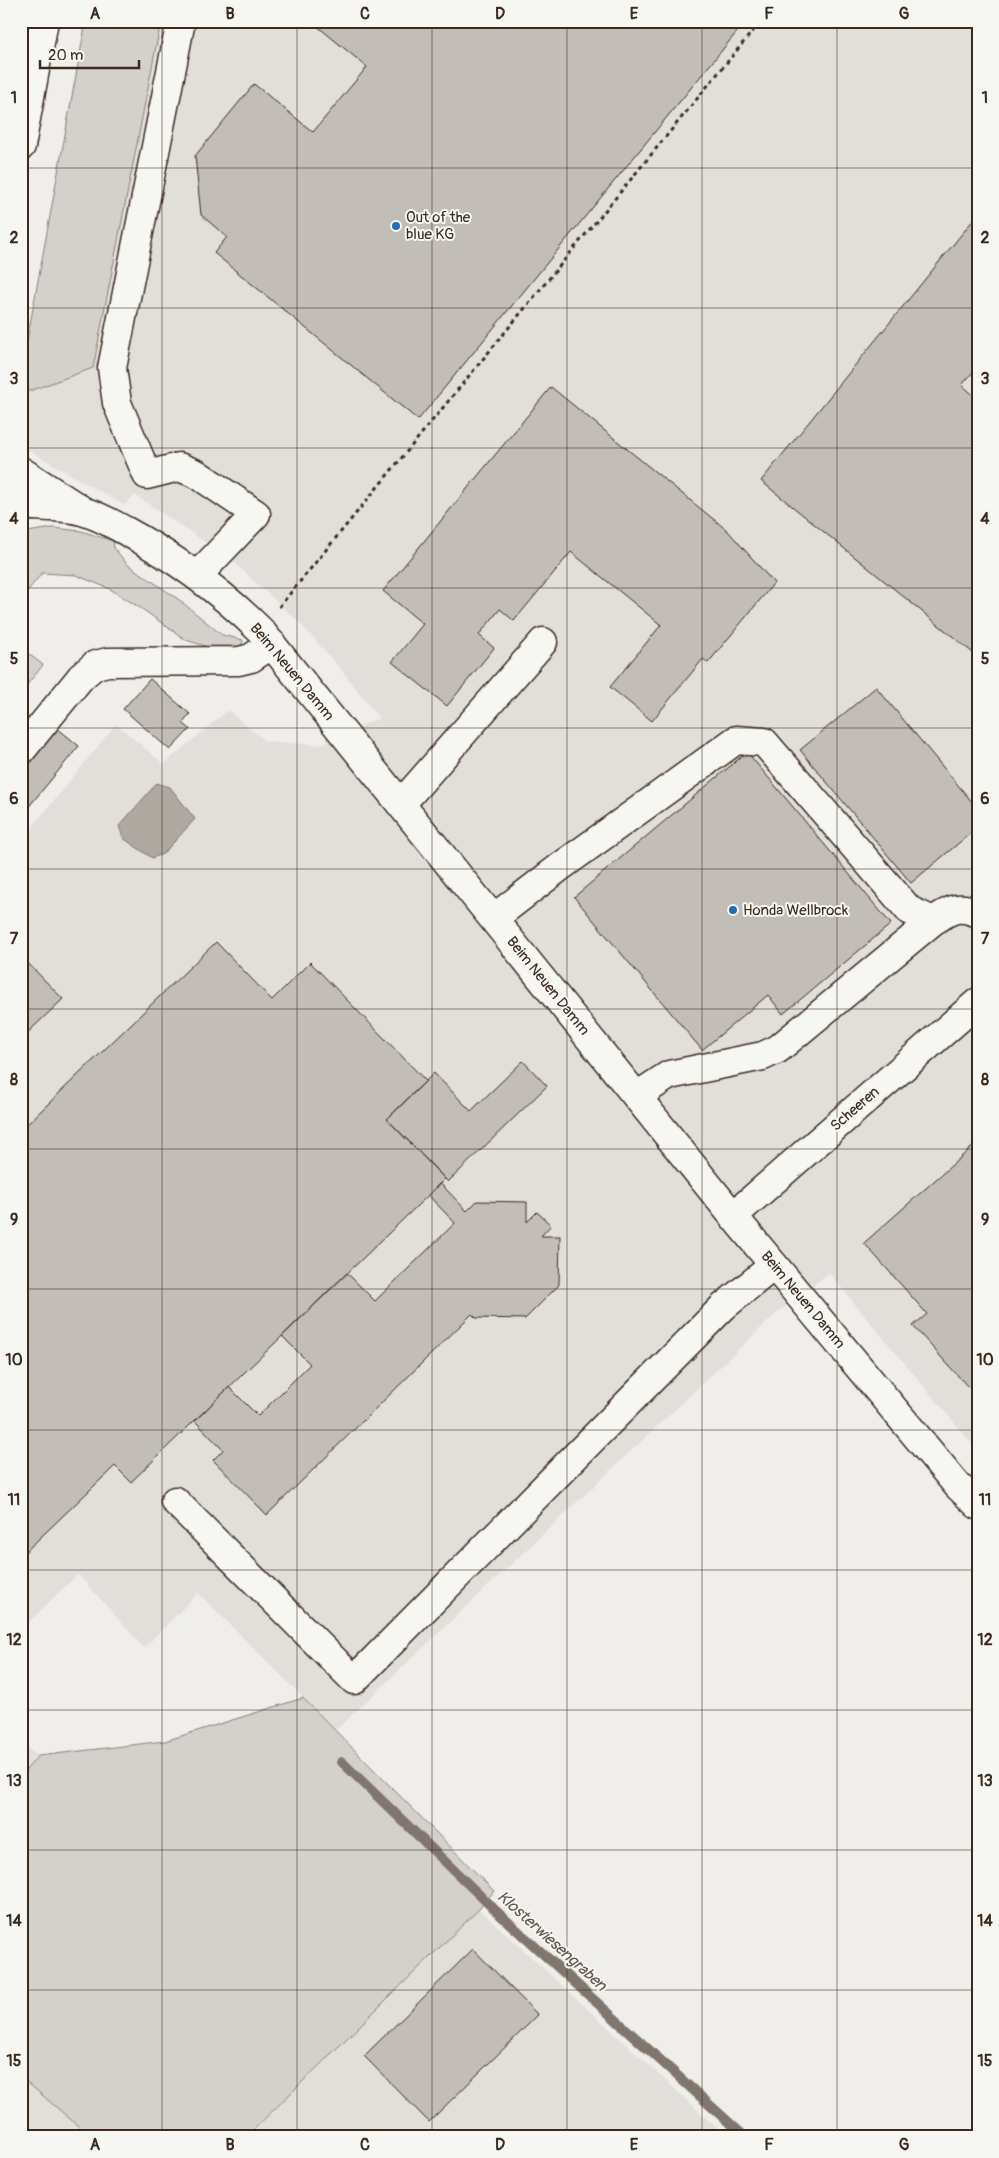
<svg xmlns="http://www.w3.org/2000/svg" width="999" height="2158" viewBox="0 0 999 2158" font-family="Pangolin,sans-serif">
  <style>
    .built { fill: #e2dfdb }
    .green { fill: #d4d1cc; stroke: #887e75 }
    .water { fill: #afa8a1; stroke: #81766d }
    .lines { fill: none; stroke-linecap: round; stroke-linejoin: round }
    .stream { stroke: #81766d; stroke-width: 10 }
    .building { fill: #c2bdb7; stroke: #3b2a1e }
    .minor-casing { stroke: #3b2a1e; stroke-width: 31 }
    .major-casing { stroke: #3b2a1e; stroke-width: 31 }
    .path { stroke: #3b2a1e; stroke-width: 3; stroke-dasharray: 4 4; stroke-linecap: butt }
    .minor { stroke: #f6f6f2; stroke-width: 28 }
    .major { stroke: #f6f6f2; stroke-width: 28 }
    .grid { fill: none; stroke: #3b2a1e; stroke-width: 1; stroke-opacity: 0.55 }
    .poi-dot { fill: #1f6fb2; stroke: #f6f6f2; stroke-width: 2 }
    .labels { text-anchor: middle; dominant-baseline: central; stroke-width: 4; stroke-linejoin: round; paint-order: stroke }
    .poi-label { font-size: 15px; fill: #3b2a1e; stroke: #f6f6f2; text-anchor: start }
    .street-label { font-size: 15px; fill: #3b2a1e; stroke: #f6f6f2 }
    .water-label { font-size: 16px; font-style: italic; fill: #64564c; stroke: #f6f6f2 }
    .neatline { fill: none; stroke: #3b2a1e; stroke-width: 2 }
    .grid-label { font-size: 16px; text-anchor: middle; font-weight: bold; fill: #3b2a1e }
  </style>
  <rect width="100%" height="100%" fill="#efeeea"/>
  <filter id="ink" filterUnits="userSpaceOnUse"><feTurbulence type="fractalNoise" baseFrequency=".02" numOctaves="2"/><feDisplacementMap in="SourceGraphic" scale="10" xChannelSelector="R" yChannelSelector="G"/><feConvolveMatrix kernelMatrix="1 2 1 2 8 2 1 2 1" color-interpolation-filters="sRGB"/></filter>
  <g filter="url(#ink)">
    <path class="built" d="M161,21H978V1451L829,1273L777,1313L336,1730L198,1593L144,1648L78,1574L21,1630V841L116,724L164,764L228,710L265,741L319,745L379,718L339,667L299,622L230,559L135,495L124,505L21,446V394L93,368Z
      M21,1743L38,1756L21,1776Z
      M479,1909L727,2137H246Z
      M21,2078L42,2095L91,2137H21Z"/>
    <path class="green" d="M86,21H161L93,368L21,394V373Z
      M53,528L81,531L113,541L114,548L127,564L178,599L222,635L243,640L241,647L238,649L211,648L186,640L142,609L110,589L76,575L42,573L21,599V533Z
      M21,648L43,665L21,692Z
      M303,1698L494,1891L479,1909L246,2137H91L21,2077V1776L38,1756L165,1741Z"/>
    <path class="water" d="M157,783L170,787L195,819L163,854L152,858L123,838L119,826Z"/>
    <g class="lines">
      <path class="stream" d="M342,1762L496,1911L745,2137"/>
    </g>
    <path class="building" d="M311,21H746L418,420L214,253L227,237L201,215L195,156L254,84L313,132L367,67Z
      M978,214V366L962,385L978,399V657L761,481Z
      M551,387L728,531L774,583L708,663L703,659L652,721L610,687L661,625L571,552L514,621L500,609L479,635L494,648L447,706L392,662L423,624L383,591Z
      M150,679L190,714L183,723L190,729L170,750L123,709Z
      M876,687L978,809V827L911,883L800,750Z
      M56,727L79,746L21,816V770Z
      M747,752L891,924L783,1014L768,995L702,1050L574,897Z
      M216,942L272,1000L310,962L426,1081L387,1119L445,1179L131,1482L115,1466L21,1556V1130Z
      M21,956L63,999L21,1039Z
      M523,1061L547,1086L448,1182L387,1119L434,1073L471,1111Z
      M978,1142V1398L913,1326L927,1314L864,1243Z
      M440,1183L467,1211L477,1201L527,1202V1222L537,1212L551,1225L541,1236H560L559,1285L525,1319L476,1318L472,1314L267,1515L213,1460L223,1450L195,1421L229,1387L258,1416L310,1364L282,1336L347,1273L375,1301L455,1223L428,1195Z
      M473,1949L538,2015L429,2122L364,2056Z"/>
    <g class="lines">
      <g class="minor-casing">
        <path id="minor" d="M181,21L112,368L117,403L147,475L179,467L197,474L256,514L197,576
          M21,471L80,509
          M21,505C41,508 63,505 82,511C97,515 111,523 124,530C174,557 219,590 260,630L733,1216L958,1486L978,1505
          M21,751L81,677L95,665L108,662L239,661L251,658L272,644
          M401,804L543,642
          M494,918L560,867L736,740L764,742L909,910L933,921C951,910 957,904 978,913
          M637,1096L669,1075L763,1056L778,1049L933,921
          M733,1216L978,1002
          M175,1501L354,1680L723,1307L774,1265"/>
      </g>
      <g class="major-casing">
        <path id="major" d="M21,146L44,21"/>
      </g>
      <path class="path" d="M279,607L761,21"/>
      <use href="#minor" class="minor"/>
      <use href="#major" class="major"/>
    </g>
  </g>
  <path class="grid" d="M162,21V2137M297,21V2137M432,21V2137M567,21V2137M702,21V2137M837,21V2137M21,168H978M21,308H978M21,448H978M21,588H978M21,728H978M21,869H978M21,1009H978M21,1149H978M21,1289H978M21,1430H978M21,1570H978M21,1710H978M21,1850H978M21,1990H978"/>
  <g class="poi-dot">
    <circle cx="396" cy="226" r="5"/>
    <circle cx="733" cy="910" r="5"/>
  </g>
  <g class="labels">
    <g class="poi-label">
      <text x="406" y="217">Out of the<tspan x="406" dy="17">blue KG</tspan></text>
      <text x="743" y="910">Honda Wellbrock</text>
    </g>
    <g class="street-label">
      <text transform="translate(292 672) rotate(50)">Beim Neuen Damm</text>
      <text transform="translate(548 986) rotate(51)">Beim Neuen Damm</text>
      <text transform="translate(855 1109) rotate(-41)">Scheeren</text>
      <text transform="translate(803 1300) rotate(50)">Beim Neuen Damm</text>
    </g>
    <g class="water-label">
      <text transform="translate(552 1941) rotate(42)">Klosterwiesengraben</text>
    </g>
  </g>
  <rect width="999" height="2158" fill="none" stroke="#f6f6f2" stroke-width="55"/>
  <path d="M40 60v8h99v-8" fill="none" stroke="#3b2a1e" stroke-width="2.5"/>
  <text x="48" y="60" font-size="15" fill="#3b2a1e" stroke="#f6f6f2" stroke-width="4" paint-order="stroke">20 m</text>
  <rect x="28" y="28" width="944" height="2102" class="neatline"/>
  <g class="grid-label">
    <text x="95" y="19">A</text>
    <text x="230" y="19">B</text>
    <text x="365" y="19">C</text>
    <text x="500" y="19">D</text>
    <text x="634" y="19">E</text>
    <text x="769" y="19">F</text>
    <text x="904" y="19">G</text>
    <text x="14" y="103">1</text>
    <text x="985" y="103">1</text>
    <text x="14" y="243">2</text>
    <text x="985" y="243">2</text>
    <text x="14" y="384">3</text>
    <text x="985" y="384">3</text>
    <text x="14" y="524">4</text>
    <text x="985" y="524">4</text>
    <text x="14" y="664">5</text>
    <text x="985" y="664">5</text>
    <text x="14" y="804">6</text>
    <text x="985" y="804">6</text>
    <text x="14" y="944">7</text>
    <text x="985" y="944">7</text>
    <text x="14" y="1085">8</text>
    <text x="985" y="1085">8</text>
    <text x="14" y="1225">9</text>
    <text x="985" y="1225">9</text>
    <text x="14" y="1365">10</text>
    <text x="985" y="1365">10</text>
    <text x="14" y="1505">11</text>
    <text x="985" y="1505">11</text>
    <text x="14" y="1645">12</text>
    <text x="985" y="1645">12</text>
    <text x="14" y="1786">13</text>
    <text x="985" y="1786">13</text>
    <text x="14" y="1926">14</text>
    <text x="985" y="1926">14</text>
    <text x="14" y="2066">15</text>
    <text x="985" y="2066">15</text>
    <text x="95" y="2150">A</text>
    <text x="230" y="2150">B</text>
    <text x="365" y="2150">C</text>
    <text x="500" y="2150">D</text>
    <text x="634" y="2150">E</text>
    <text x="769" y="2150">F</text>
    <text x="904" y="2150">G</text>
  </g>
</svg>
